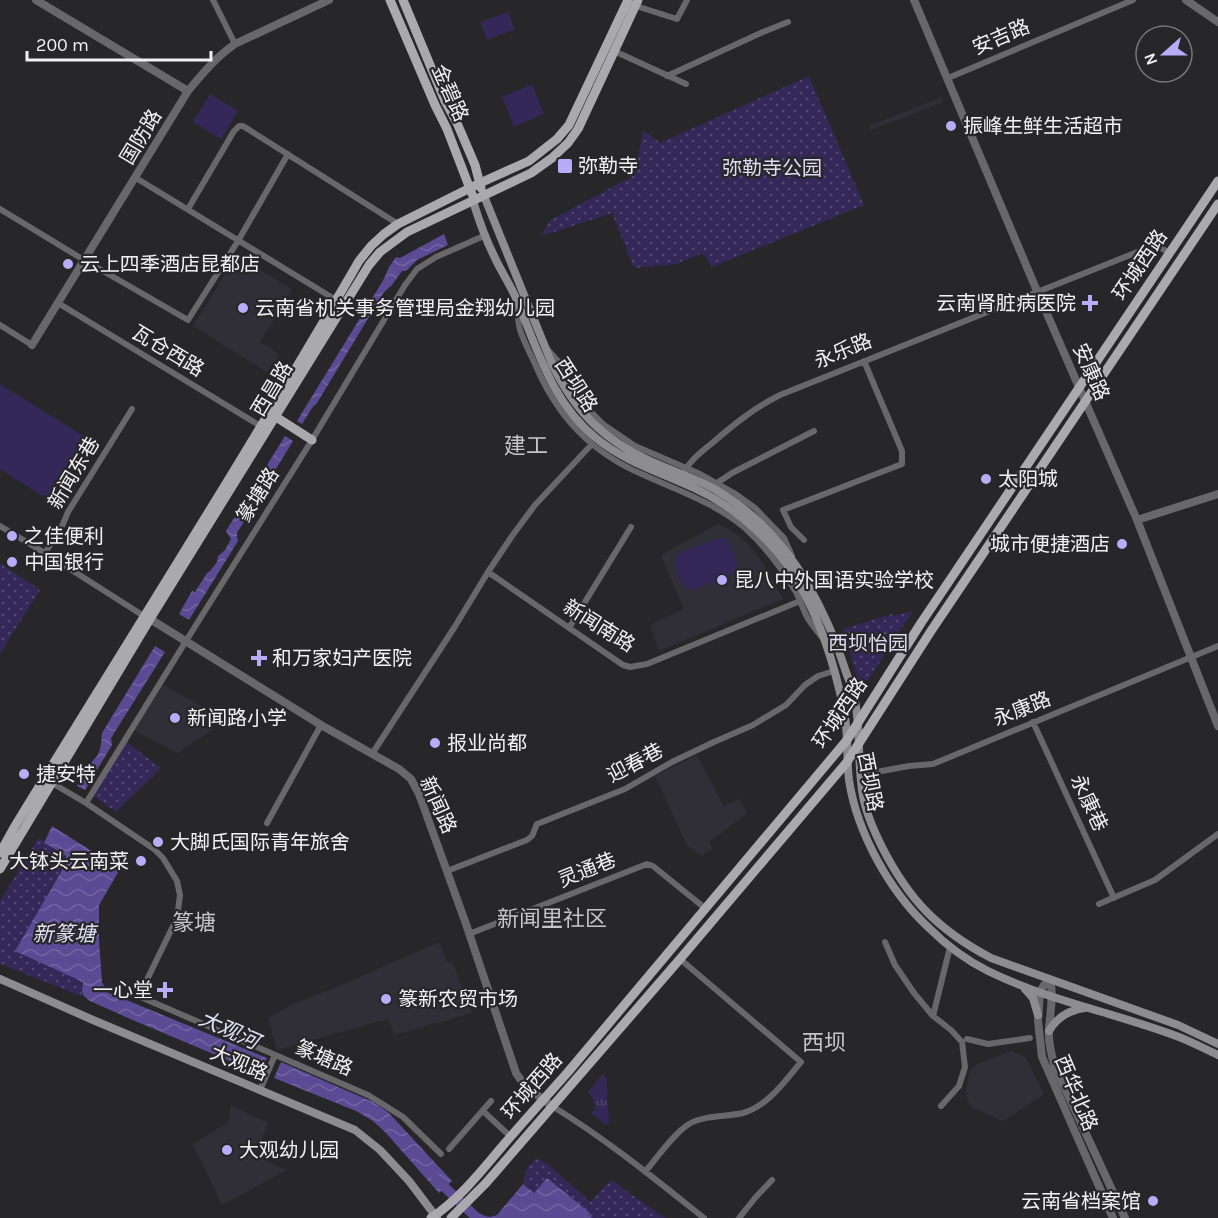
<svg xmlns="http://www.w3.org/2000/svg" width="1218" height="1218" viewBox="0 0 1218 1218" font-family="Karla,'Noto Sans SC',sans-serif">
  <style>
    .built { fill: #302f38 }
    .grass { fill: url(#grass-tufts) }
    .park { fill: url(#park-dots) }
    .garden { fill: #332858 }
    .water { fill: url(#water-waves) }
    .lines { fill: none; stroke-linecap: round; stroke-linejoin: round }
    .river { stroke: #5b4a94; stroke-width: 10 }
    .minor { stroke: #68686a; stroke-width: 6 }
    .tertiary { stroke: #68686a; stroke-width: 8 }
    .secondary { stroke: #8d8d90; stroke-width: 8 }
    .primary { stroke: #aaa9ad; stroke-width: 9 }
    .poi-dot { fill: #b8abf7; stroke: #27272a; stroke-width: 2 }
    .labels { text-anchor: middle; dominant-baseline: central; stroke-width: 4.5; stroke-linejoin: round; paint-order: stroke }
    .street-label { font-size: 20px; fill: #f1f1f4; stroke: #27272a }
    .poi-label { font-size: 20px; fill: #f1f1f4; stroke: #27272a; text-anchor: start }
    .park-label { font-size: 20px; fill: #dedbf1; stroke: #27272a }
    .water-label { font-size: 21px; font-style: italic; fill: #e1dff4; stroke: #27272a }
    .quarter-label { font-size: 22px; fill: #c5c4c9; stroke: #27272a }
  </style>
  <defs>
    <pattern id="grass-tufts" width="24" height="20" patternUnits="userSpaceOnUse" patternTransform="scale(1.5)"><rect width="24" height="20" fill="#332858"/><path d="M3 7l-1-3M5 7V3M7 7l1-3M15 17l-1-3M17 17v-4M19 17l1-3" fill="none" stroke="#514871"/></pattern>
    <pattern id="park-dots" width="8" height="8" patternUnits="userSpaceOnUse" patternTransform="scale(1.5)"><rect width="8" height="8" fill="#332858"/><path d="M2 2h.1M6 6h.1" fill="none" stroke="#514871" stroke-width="1.8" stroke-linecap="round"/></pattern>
    <pattern id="water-waves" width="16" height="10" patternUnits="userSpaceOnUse" patternTransform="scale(1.5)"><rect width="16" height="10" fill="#5b4a94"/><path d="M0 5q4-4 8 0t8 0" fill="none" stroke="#7365a4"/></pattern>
  </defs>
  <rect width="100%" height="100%" fill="#27272a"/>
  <path class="built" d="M942,97L943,102L871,130L869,126Z
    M237,255L292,290L260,342L279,354L267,372L193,326Z
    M718,524L729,529L747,543L761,560L783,599L659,651L650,625L684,609L661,555Z
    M163,685L212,712L203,724L212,730L177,753L134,730Z
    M697,755L724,806L739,799L747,813L709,842L713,848L701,856L687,845L655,776Z
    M439,942L447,962H452L472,1013L395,1035L388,1019L277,1050L268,1018L295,1003L332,989Z
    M1011,1051L1026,1057L1044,1094L1003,1121L971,1107L966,1096L969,1072L977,1064Z
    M231,1105L268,1123L255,1156L287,1170L222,1205L193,1144L228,1123Z"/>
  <path class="grass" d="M603,1074L606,1077L609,1122L606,1125L591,1113L595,1109C595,1102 593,1098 588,1092Z"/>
  <path class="park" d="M809,76L864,205L712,267L703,253L676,264L634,268L612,213L542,236L549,221L635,175L643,130L660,143Z
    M0,563L40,590L0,654Z
    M913,611L868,680L862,681L858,680L843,629L892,614L893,616Z
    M125,741L161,768L116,812L92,795Z
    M38,838L64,854C68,868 54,882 47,894L83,982L81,992L84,997L0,964V901Z
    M536,1158L549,1165L590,1202L611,1180L665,1218H593L547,1178L534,1193L522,1181L525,1177L527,1168Z"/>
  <path class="garden" d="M508,12L515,29L487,40L480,22Z
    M532,84L544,114L514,127L502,97Z
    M210,94L238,111L221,139L193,122Z
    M0,384L87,438L49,500L0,469Z
    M719,538L727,540L730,544L737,563L736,571L732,575L693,590L688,589L682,585L675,565V560L680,553Z"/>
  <path class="water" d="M444,234L448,245L417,260L406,271H402L392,285L384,292L317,403L312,408L302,424L297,421L384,279L389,267L396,257L400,258Z
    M285,436L293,441L237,533V537L238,541L189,620L179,614L192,591L195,592L207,573L210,571L217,562L218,556L225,550L231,539L226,531Z
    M155,646L165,652L111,738L112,745L85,790L77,786L86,769L89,768L90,763C101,756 101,745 102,733Z
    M52,826L120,869L99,905V940L102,982L107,992L267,1058L261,1074L135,1021L90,1001C80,994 82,992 83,982L15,951L65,865L66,857L64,854L44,843Z
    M281,1062L373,1102L388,1112L452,1181L439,1193L385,1132L373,1121L356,1111L274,1078Z
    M547,1178L590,1213L589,1215L593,1218H473L479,1213C486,1217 489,1218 497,1215L523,1184L534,1193Z"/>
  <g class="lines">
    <path class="river" d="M436,1179L477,1218"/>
    <path class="minor" d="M213,0L235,44
      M636,6L677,19L687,0
      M614,51L686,84
      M667,76L763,32L788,22
      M948,78L1133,0
      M136,178L336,300
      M0,209L84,260L188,320L238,241L288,154
      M188,209L234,131L239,126H243L398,224
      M58,303L262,427
      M517,308C518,315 518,323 520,330C524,342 530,353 535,364C557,416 591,453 644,475C679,491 715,503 745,528C765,546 782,569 796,592C800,600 803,609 807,617C811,624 816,630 821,636
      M0,325L32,345
      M548,350L558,361L567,378L583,404L604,425L635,446L700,474L734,493L755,508L784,538L792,556
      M683,475C689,461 700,453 711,444C733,425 754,408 780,395L1155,245L1170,253
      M717,483L732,473L814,431
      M0,526L45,553L147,618
      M804,540L791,527L783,510L902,464V451L864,361
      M45,553L63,524L68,512L132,409
      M488,572L623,665L630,667L647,664L800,601
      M569,628L631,527
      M1033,722L1114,898
      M372,754L454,628L488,572L512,536L535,505L592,444
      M860,775L909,766L933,764L1218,646
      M52,783L86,803L154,849L163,858L177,881L180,895L177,918L141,992L143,998L368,1095L403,1117L441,1154
      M86,803L186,641L312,440L405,285L417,269L436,257L486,235
      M267,823L321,725
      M447,871L527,840L532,836L537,824L625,789L672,762L714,742L753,725L786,705L805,685L818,676L834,671
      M1099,904L1155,880L1218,834
      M469,934L647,864L653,866L706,909
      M885,942L895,965L914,993L933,1016L951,1030L962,1042L965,1067L959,1086L941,1106
      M933,1016L950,947
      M967,1039L988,1044L1030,1038
      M260,1090L275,1055
      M552,1106C606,1139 655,1179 704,1218
      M483,1111L511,1137
      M449,1149L491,1101
      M645,1172C657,1158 674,1133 689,1124C705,1115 726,1117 743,1113C768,1106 785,1081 801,1062L680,959
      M739,1218L755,1198L772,1180"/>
    <path class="tertiary" d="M36,0L188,91
      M914,0L1037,291L1137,520L1218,726
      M1186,0L1218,22
      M32,345L188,91C203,73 216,57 235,44L329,0
      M1137,520L1218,494
      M150,619L321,725L399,769L411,779L419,794L466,924L516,1073L525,1086L552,1106
      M1113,1218L1042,1057L1038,1021L1040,992L1044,985L1050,980C1054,995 1050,1013 1049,1029C1048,1042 1051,1054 1055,1067L1125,1218"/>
    <path class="secondary" d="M484,196L552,364C575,411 602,439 650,461C672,471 695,478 716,490C754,512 785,545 807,583C824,612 837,643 847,675C850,683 854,692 855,701C861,732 857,764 863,796C866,813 874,831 882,847C909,900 938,930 991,958L1178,1025L1218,1044
      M473,201C479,221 486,240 495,258C501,271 509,283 515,296C537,347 551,402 596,438C625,462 660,472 694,488C740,509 779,546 803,591C822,626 835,668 843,706C849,730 846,755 849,780C857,833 890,892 929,928C946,945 966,960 988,971C1049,1001 1116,1013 1179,1037C1192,1042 1205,1049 1218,1055
      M0,979L93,1020L355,1130L380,1150L409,1181L437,1218
      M1025,989L1033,998L1038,1015
      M1049,1031C1057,1017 1069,1010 1085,1008"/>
    <path class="primary" d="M390,0L435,105L447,129L472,194
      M403,0L445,101L457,123L475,165L481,188
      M276,417L312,440
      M0,853L15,826C130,638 249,451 359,261L371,246L384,234L398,224L480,183L529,161L557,139L569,125L628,0
      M0,869L150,619L369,265L380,252L407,232L531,173L552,158L568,143L578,129L638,0
      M431,1218C458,1200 479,1174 500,1149C522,1123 545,1098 568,1072L847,740L921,623L1218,181
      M451,1218L486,1183L680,959L847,762L931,631L1218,204"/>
  </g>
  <g class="poi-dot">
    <circle cx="951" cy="126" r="6"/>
    <rect x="557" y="158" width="16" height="16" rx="3"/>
    <circle cx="68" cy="264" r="6"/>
    <path d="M1087 294h6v6h6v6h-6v6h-6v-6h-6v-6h6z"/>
    <circle cx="243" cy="308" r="6"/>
    <circle cx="986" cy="479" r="6"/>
    <circle cx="12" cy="536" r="6"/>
    <circle cx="1122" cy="544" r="6"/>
    <circle cx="12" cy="562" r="6"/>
    <circle cx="722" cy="580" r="6"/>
    <path d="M256 649h6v6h6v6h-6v6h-6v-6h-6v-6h6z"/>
    <circle cx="175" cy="718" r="6"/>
    <circle cx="435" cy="743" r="6"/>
    <circle cx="24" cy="774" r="6"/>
    <circle cx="158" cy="842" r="6"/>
    <circle cx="141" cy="861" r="6"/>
    <path d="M162 981h6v6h6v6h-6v6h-6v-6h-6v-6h6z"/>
    <circle cx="386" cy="999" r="6"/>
    <circle cx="227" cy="1150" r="6"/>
    <circle cx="1153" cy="1201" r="6"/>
  </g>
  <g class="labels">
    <g class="street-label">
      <text transform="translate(1001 37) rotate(-23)">安吉路</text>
      <text transform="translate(450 93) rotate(66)">金碧路</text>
      <text transform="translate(141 137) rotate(-59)">国防路</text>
      <text transform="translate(1140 265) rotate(-56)">环城西路</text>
      <text transform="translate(168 351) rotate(31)">瓦仓西路</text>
      <text transform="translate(843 351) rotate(-22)">永乐路</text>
      <text transform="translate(1091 372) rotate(66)">安康路</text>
      <text transform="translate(576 385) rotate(57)">西坝路</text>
      <text transform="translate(272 389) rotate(-59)">西昌路</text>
      <text transform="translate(74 473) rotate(-59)">新闻东巷</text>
      <text transform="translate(258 495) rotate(-58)">篆塘路</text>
      <text transform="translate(599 626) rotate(32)">新闻南路</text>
      <text transform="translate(1022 709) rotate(-22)">永康路</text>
      <text transform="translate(840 713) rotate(-56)">环城西路</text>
      <text transform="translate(635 763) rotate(-28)">迎春巷</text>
      <text transform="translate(870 782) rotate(79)">西坝路</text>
      <text transform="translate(1089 803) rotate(65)">永康巷</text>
      <text transform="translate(438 805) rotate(66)">新闻路</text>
      <text transform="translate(587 870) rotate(-22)">灵通巷</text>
      <text transform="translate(324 1058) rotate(23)">篆塘路</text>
      <text transform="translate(239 1063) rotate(23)">大观路</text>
      <text transform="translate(532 1086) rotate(-49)">环城西路</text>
      <text transform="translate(1076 1093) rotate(67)">西华北路</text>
    </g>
    <g class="poi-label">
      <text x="963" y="126">振峰生鲜生活超市</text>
      <text x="578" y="166">弥勒寺</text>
      <text x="80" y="264">云上四季酒店昆都店</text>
      <text x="1076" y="303" text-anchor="end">云南肾脏病医院</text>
      <text x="255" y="308">云南省机关事务管理局金翔幼儿园</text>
      <text x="998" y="479">太阳城</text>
      <text x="24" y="536">之佳便利</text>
      <text x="1110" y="544" text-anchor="end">城市便捷酒店</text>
      <text x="24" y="562">中国银行</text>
      <text x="734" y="580">昆八中外国语实验学校</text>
      <text x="272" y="658">和万家妇产医院</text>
      <text x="187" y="718">新闻路小学</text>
      <text x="447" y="743">报业尚都</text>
      <text x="36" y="774">捷安特</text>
      <text x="170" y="842">大脚氏国际青年旅舍</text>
      <text x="129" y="861" text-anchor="end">大钵头云南菜</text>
      <text x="153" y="990" text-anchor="end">一心堂</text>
      <text x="398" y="999">篆新农贸市场</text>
      <text x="239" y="1150">大观幼儿园</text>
      <text x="1141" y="1201" text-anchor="end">云南省档案馆</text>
    </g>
    <g class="park-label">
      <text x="772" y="168">弥勒寺公园</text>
      <text x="868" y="643">西坝怡园</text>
    </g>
    <g class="water-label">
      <text x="64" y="934">新篆塘</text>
      <text transform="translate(229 1030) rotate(24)">大观河</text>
    </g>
    <g class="quarter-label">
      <text x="526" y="446">建工</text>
      <text x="552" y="919">新闻里社区</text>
      <text x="194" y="923">篆塘</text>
      <text x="824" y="1043">西坝</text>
    </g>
  </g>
  <g transform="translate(1164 54) rotate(249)"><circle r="28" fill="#27272a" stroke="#78787b" stroke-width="1.5"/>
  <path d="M0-4.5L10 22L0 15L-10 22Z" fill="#b8abf7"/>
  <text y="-9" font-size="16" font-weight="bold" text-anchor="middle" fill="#f1f1f4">N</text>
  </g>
  <path d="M27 51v9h184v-9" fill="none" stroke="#f1f1f4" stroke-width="3"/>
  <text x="36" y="51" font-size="18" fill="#f1f1f4" stroke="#27272a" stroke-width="4.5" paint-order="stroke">200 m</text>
</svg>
